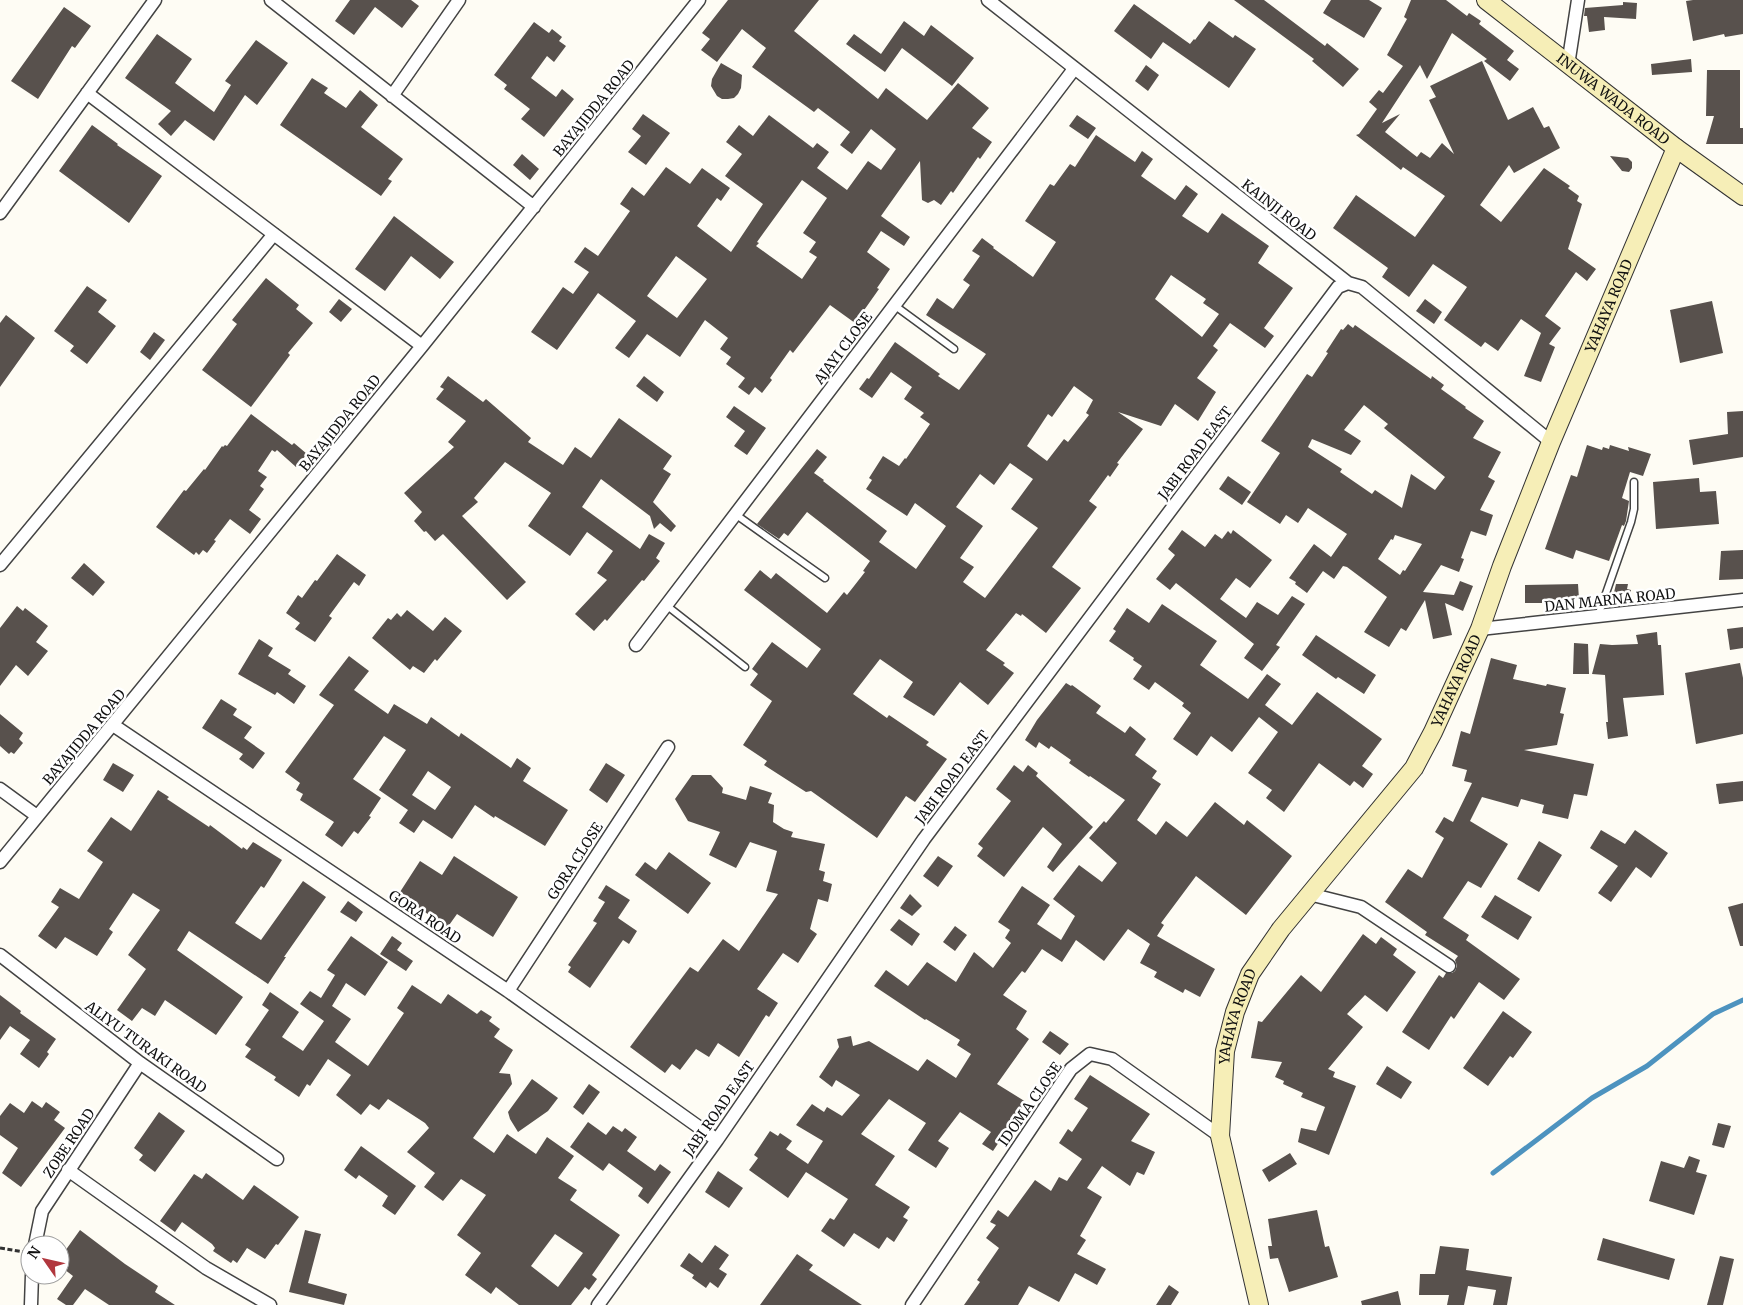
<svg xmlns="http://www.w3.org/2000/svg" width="1743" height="1305" viewBox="0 0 1743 1305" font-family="Merriweather,serif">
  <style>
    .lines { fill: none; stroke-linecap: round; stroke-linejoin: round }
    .stream { stroke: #4d93bf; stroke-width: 5 }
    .building { fill: #58514d; fill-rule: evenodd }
    .lane-casing { stroke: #434343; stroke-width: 9 }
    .street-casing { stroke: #434343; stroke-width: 15 }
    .secondary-casing { stroke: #323232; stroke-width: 20 }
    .path { stroke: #323232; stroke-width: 3; stroke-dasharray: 5 2.5; stroke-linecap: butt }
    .lane { stroke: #fff; stroke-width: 6 }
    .street { stroke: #fff; stroke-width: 12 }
    .secondary { stroke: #f6eeb7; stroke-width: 18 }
    .labels { text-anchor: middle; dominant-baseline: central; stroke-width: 5; stroke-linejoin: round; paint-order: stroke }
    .street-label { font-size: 14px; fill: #101010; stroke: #fff }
  </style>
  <rect width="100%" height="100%" fill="#fefcf4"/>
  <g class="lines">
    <path class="stream" d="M1493,1173L1592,1098L1647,1066L1713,1014L1743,1000"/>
  </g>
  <path class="building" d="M350,0H411L419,6L402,28L375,7L354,35L335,21Z
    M728,0H819L794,31L878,99L886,88L927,120L958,83L989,108L972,128L992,142L980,159L978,157L953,193L951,191L941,205L934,200L928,203L922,200L920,161L881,216L910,237L904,246L881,231L867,252L890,269L877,288L879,289L855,323L830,305L793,353L790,350L770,378L772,380L762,393L755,387L749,395L738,387L745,378L726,364L731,357L720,349L728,338L705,320L680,357L647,334L629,358L615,348L636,321L598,293L557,350L531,332L563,287L573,294L589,272L574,262L585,247L598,256L630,211L620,204L632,187L644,196L666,167L690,184L702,168L730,188L721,201L717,198L697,226L731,252L763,204L725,176L742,154L726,142L739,125L753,136L769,115L813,148L817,143L829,152L817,168L847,190L868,161L881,170L896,149L871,129L852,154L840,145L850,132L818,108L814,112L752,67L766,48L742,29L717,62L701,50L710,39L702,33ZM802,180L827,198L803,233L816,242L809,252L817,257L802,279L756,246L759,243L757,242ZM676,256L707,279L677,318L647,296Z
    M1234,0H1264L1325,46L1327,43L1359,69L1343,87L1312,61L1314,59Z
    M1331,0H1369L1382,8L1364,38L1323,13Z
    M1411,0H1446L1467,16L1469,13L1481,21L1479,24L1514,51L1507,60L1519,69L1510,81L1484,61L1487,59L1452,33L1427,79L1420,65L1382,123L1400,114L1385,132L1417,157L1421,152L1430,158L1442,143L1454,154L1429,100L1436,97L1430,86L1482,61L1508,120L1533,107L1544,128L1549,126L1560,148L1514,173L1509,165L1480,205L1501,222L1544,168L1570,186L1568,188L1579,196L1577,201L1582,204L1568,249L1596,269L1587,281L1576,272L1545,316L1561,328L1549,344L1555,347L1541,382L1524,376L1541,333L1521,319L1498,351L1485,342L1481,347L1444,320L1467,287L1433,264L1409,297L1382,277L1388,268L1333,228L1356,195L1415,237L1445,196L1403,167L1401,170L1356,135L1359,134L1377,109L1369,102L1379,90L1383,93L1403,66L1387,55L1407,19L1404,17Z
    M1693,0H1743V34L1725,37L1724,34L1693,41L1686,1Z
    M1623,2L1637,3L1636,19L1604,17L1605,30L1589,32L1587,16H1584L1585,8L1623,5Z
    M1134,4L1190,44L1194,39L1195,40L1209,21L1233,38L1235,35L1256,49L1229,88L1163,42L1151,59L1114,31Z
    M64,7L91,26L75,48L72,46L38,99L11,81Z
    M904,21L924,36L931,25L974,58L952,86L902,48L885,72L846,44L854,34L881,54Z
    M534,22L549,33L552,29L562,37L559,41L566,46L554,62L547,56L531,78L556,97L562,89L574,99L544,137L521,119L530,109L504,89L507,85L494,75Z
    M157,34L192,59L175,83L214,112L231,85L225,81L256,40L288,63L257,105L245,95L214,141L185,120L171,136L158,124L171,111L125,78Z
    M1691,59L1692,72L1652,75L1651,64Z
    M721,63L742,75L741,88L738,94L734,98L728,99H722L717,96L711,86L712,79Z
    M1146,65L1159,75L1148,91L1135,81Z
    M1707,70H1740V128H1743V144H1706L1714,116H1706Z
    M312,78L328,88L324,93L346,108L360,90L378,105L361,127L403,159L388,179L392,181L381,196L280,125Z
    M643,114L670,133L646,165L628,152L641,136L632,129Z
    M1077,115L1096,128L1088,139L1069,126Z
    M92,125L118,144L117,145L162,176L129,223L59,171Z
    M1096,135L1135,162L1142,151L1153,159L1141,176L1175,200L1186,185L1198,194L1182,216L1208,233L1222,213L1269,246L1258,263L1293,288L1264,328L1274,336L1265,348L1230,323L1213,346L1218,350L1197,378L1216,392L1198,421L1175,404L1161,426L1118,412L1143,429L1117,463L1119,464L1110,477L1108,475L1089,501L1097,507L1052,567L1081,588L1046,633L1022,614L1021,616L1016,613L986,650L1005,663L1003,665L1014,673L988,705L960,682L934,716L903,697L913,682L880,659L853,694L887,718L889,715L929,742L926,745L947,759L915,802L906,796L877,838L811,791L806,792L764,765L767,761L743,745L772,701L750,685L758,674L752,669L772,642L807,668L821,649L744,590L760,570L771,579L776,573L827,613L844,592L847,595L865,572L863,571L870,561L807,512L788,536L784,533L779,539L757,524L817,449L827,457L814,473L824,480L823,481L887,531L879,542L916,569L946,526L915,503L907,516L866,489L872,480L869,478L883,456L899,466L905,458L906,459L930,424L920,417L924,413L904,399L912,387L891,372L872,398L859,389L867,378L869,379L895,342L940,374L938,376L959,390L986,354L926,315L937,298L953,309L970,285L963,280L980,256L972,251L982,238L994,247L993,248L1033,277L1056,242L1025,221L1050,184L1054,186L1070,164L1075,167ZM1171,275L1206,299L1203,303L1219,314L1202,337L1155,299ZM1074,386L1093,400L1086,413L1089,415L1068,442L1064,439L1047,461L1027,446L1048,414L1052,417ZM1010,463L1033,479L1011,509L1038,528L985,598L963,582L974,567L960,558L983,526L956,507L980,474L994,485Z
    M522,154L539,169L530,180L513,165Z
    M1610,156L1628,158L1632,162V168L1629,172L1622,171Z
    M394,216L454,262L440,279L411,256L385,291L355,269Z
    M266,278L299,305L296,309L313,323L288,353L290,355L251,407L202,370L237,324L232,320Z
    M87,286L107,300L98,312L116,326L87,364L70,351L74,346L54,331Z
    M339,299L352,309L341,322L329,312Z
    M1425,299L1442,312L1434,324L1416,311Z
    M1712,301L1723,353L1680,363L1670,310Z
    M6,315L35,338L0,387V323Z
    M1348,324L1353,328L1355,325L1431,379L1432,376L1444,385L1441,389L1466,407L1465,408L1484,421L1473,438L1501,452L1488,477L1495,481L1480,510L1493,515L1486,536L1471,531L1461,558L1464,559L1459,572L1441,565L1423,592L1454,595L1460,581L1473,586L1463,611L1445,603L1452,635L1433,639L1425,600L1406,631L1401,628L1389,647L1364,632L1387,597L1347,567L1343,566L1334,579L1323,571L1307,593L1295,584L1296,582L1289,578L1314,544L1331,557L1347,534L1308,508L1298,523L1286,515L1280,524L1247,502L1280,453L1261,441L1307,374L1312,377L1328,353L1326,352L1341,329L1343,330ZM1364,405L1388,424L1384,428L1445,477L1435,490L1411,474L1402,508L1375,490L1372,494L1340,472L1342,469L1308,447L1312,439L1351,455L1361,441L1344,430ZM1395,535L1422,544L1405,571L1403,570L1400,575L1378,559L1391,539L1393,540Z
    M154,332L165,340L150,360L140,352Z
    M448,376L483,402L486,399L531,438L528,442L563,465L575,447L591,458L619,418L672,456L663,469L671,474L653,502L676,526L671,532L660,523L654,529L650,516L601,479L582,507L640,549L649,534L665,543L656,558L660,561L644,581L642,580L607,621L605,619L594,631L575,614L607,580L597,573L613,551L587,532L570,556L528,526L551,493L505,462L474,498L478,502L462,516L526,582L507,600L443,534L435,541L426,531L424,532L414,521L422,512L404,493L454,447L448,442L466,421L436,399L444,389L440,387Z
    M644,376L664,392L657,402L636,386Z
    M734,406L766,428L747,455L734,446L745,431L726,417Z
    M1743,411V457L1693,465L1689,440L1728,434L1727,412Z
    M251,414L292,445L294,443L307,454L296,467L277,450L275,452L272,450L258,471L267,477L260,486L264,489L249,510L261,519L250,534L230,519L214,540L216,541L207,553L203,550L199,555L196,552L194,555L156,527L184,490L186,491L204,469L205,470L222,446L223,447L225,445L227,446Z
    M1587,445L1602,450L1603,447L1609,449L1610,445L1629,451L1628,447L1651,454L1643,476L1630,472L1622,498L1629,501L1626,521L1624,526L1622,525L1609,561L1576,550L1573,559L1545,549L1571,475L1577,477Z
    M1228,476L1251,492L1242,505L1219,489Z
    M1699,478L1700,492L1716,491L1719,524L1656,529L1653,482Z
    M1182,530L1205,547L1215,534L1222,539L1228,531L1231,534L1233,530L1272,560L1250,588L1236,578L1220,599L1246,618L1257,602L1278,615L1292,596L1305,604L1276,645L1280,647L1262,671L1244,658L1254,644L1176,583L1170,590L1156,579L1175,555L1168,549Z
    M1743,550V579L1719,580L1721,551Z
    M337,554L366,575L359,586L354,582L329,616L332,618L315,642L295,629L300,623L286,613L298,595L302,598L315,580L317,581Z
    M84,563L105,582L93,596L71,578Z
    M1578,584L1579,599L1542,600V603H1525V585Z
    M1616,584H1628L1627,589L1631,590L1627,604L1612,601Z
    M1162,604L1217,641L1200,665L1248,699L1267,674L1281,684L1265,705L1292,725L1317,692L1382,739L1362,766L1373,774L1363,788L1354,781L1350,786L1319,763L1284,812L1266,798L1272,790L1248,773L1278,732L1259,717L1232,752L1211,736L1197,756L1173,739L1191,713L1182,706L1184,703L1155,682L1149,690L1133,679L1142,666L1133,660L1134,658L1109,641L1116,631L1113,629L1127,608L1149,623Z
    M17,606L23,611L25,608L48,626L36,642L48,651L28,676L16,665L0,686V628Z
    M407,610L433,631L445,617L462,631L437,661L435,659L424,673L413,666L410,670L372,638L388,618L391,620L397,613L401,617Z
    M1743,627V648L1730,650L1727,629Z
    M1657,632L1658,645H1661L1664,695L1623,698L1628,736L1608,739L1606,722H1608L1605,675L1592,674L1600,644L1612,645L1638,644L1636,635Z
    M1316,635L1376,675L1364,694L1338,677L1336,679L1302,655Z
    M259,639L273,648L268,656L291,670L288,674L306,686L294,704L277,692L275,695L238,674Z
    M1574,643L1588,644L1589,674H1573Z
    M349,656L369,671L354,690L388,714L394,704L427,724L431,717L459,737L461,733L511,768L517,758L531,768L523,781L568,810L545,846L495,816L494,818L475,805L452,839L423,820L414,833L399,823L408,810L379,790L406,750L384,736L353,779L381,798L369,816L371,817L358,834L354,831L342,847L325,835L334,822L300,800L303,794L296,790L300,783L285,772L334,705L319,695ZM428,771L451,787L435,810L412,795Z
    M1491,658L1517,665L1513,679L1546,686L1547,684L1566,688L1560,713L1564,714L1557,745L1524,750L1594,764L1587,796L1574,794L1568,819L1542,813L1544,805L1521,799L1518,807L1482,797L1470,821L1508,844L1481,888L1468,881L1443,918L1469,935L1466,940L1520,979L1504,1000L1479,982L1454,1019L1451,1016L1429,1050L1402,1032L1439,975L1443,978L1446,973H1452L1455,971L1457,966L1455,960L1458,956L1425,935L1427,932L1385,902L1408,869L1422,878L1444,838L1435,832L1444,817L1453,822L1472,783L1464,781L1467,770L1452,766L1461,731L1470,734Z
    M1740,663L1743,678V734L1696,744L1685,673Z
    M1066,683L1071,686L1072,685L1101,706L1096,713L1125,733L1130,726L1146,739L1135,755L1157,771L1152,778L1161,784L1137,820L1156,835L1166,821L1187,837L1215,802L1244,825L1247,820L1292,856L1246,915L1196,876L1161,923L1164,925L1157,936L1215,969L1200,997L1185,989L1183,993L1154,977L1157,972L1140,963L1150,944L1128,929L1104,961L1076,940L1062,962L1042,949L1025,973L1022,971L1003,995L1027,1011L1016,1029L1029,1039L997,1084L1026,1102L1003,1136L993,1151L982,1144L991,1132L960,1112L938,1141L949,1148L936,1168L908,1150L926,1123L889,1099L861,1134L895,1156L875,1185L910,1207L903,1217L908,1220L894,1242L887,1237L879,1249L854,1233L844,1247L821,1231L830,1218L834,1220L848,1199L806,1172L788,1198L749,1170L758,1158L754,1155L770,1131L778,1136L780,1133L792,1141L786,1149L808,1164L823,1141L796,1125L812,1104L824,1112L827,1107L842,1116L860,1095L836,1080L832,1087L819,1077L839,1047L837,1039L851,1036L853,1046L869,1041L918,1071L927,1059L956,1078L971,1054L957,1045L960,1040L926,1019L925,1020L874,986L886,970L908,986L927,962L956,982L974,952L993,968L1011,943L1005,938L1010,930L998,922L1022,886L1050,905L1037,924L1061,940L1075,916L1053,899L1079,865L1102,882L1117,863L1089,838L1104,821L1106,823L1125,800L1090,776L1089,777L1069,763L1071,760L1051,746L1049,749L1039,742L1036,748L1025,740L1037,720Z
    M221,699L237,709L233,715L252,727L244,738L265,753L253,769L239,759L243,754L202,728Z
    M0,714L23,733L19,739L23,743L14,754L11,752L9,754L0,746Z
    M113,763L134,775L123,792L103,780Z
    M606,763L625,775L607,803L589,790Z
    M1014,765L1023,772L1028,765L1038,773L1036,776L1093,827L1053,872L1047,867L1062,844L1043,827L1004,877L977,856L983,848L978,844L1011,801L996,789Z
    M692,775H711L723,788L722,793L746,800L750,786L772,793L768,803L774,805L773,822L784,829L793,832L791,837L825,844L819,870L825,872L823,881L832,884L828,902L818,899L810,929L817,934L798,963L783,953L757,989L778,1003L769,1017L766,1015L739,1057L718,1043L709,1057L696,1049L680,1070L672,1064L665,1073L630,1047L690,967L698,972L723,939L739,951L778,894L766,891L777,851L750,842L736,868L709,855L720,832L688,821L675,799Z
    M1743,781V801L1719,804L1716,784Z
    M158,790L169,797L167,799L209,827L210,825L242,849L243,847L247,850L253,842L282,860L264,888L261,886L235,923L261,940L303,881L326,897L284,957H286L268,984L189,931L177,950L243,997L216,1035L165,1000L155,1016L142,1008L132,1021L117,1010L146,969L128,955L160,910L133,893L109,929L113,932L97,956L65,937L56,949L38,936L59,907L51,902L60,888L79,899L103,862L87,851L111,817L131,831Z
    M1601,830L1625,844L1635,830L1668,853L1651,878L1636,867L1611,902L1598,893L1618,866L1590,848Z
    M1539,841L1562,855L1539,892L1517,879Z
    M669,852L711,883L688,914L635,875L645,862L656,870Z
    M454,856L518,897L493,937L457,914L447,928L418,907L419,905L400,892L420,861L442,875Z
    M938,856L953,866L938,887L923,876Z
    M606,885L630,900L618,918L637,931L629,944L623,940L590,988L568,972L571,967L568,965L597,923L593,921L605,902L598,898Z
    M910,894L922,906L912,916L900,908Z
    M1495,895L1532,917L1518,940L1481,917Z
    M348,901L363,912L356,922L340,912Z
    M1743,903V946H1740L1728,907Z
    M899,919L920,934L912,946L890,930Z
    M955,926L967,935L955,951L943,942Z
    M1363,934L1376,944L1381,937L1397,949L1393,955L1416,972L1387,1012L1365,995L1347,1014L1363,1027L1328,1069L1335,1072L1333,1077L1356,1086L1329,1155L1298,1142L1301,1128L1316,1131L1325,1107L1301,1097L1303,1093L1283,1084L1284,1081L1275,1077L1282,1062L1251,1058L1258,1021L1262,1022L1301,975L1321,992Z
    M351,936L388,962L365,996L346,983L332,1006L351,1019L335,1042L368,1066L404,1013L397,1008L412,985L441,1004L448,994L477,1014L481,1010L492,1017L489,1021L500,1029L494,1037L513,1050L499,1073L510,1074L512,1084L473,1138L494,1153L507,1134L536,1154L547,1137L574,1156L558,1178L577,1190L570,1200L620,1235L592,1275L597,1279L589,1290L585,1287L571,1305H519L496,1287L491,1294L465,1275L481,1253L457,1235L486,1195L461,1179L443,1201L424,1187L435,1173L407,1152L429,1128L425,1123L388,1099L379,1110L370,1104L361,1115L336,1095L351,1075L328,1059L310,1086L307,1084L299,1097L274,1080L276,1077L245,1057L251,1049L245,1045L269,1010L262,1005L270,992L299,1012L282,1037L303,1051L324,1021L300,1004L310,991L321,998L335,975L327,970ZM555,1234L583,1253L558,1287L531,1266Z
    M392,936L402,943L397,950L413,961L406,971L380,954Z
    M0,995L21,1011L20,1013L56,1039L47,1052L49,1054L39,1068L20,1054L30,1040L10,1026L0,1040Z
    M1503,1011L1532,1032L1513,1058L1510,1056L1488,1086L1463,1068Z
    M1050,1031L1069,1044L1060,1055L1042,1042Z
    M1387,1066L1412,1082L1401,1099L1376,1084Z
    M1090,1075L1150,1114L1131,1141L1155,1152L1144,1175L1137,1172L1130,1186L1102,1166L1087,1188L1102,1197L1080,1236L1086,1240L1077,1254L1106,1269L1097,1285L1075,1273L1059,1302L1029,1286L1018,1305H964L980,1282L977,1280L999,1248L986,1238L996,1225L990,1222L998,1210L1008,1217L1035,1180L1051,1191L1059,1177L1067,1181L1082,1159L1059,1143L1068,1129L1072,1132L1088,1108L1074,1099Z
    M532,1079L558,1098L548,1111L518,1132L510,1119L508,1112Z
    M589,1084L600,1092L583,1115L573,1107Z
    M32,1101L42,1108L46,1102L60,1112L54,1120L65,1128L21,1187L2,1173L18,1148L0,1135V1116L10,1103L24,1113Z
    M159,1112L185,1131L155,1172L139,1160L143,1155L134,1148Z
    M588,1122L606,1135L613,1126L622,1132L625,1128L637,1137L627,1151L655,1171L660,1164L671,1172L648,1204L638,1196L643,1188L609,1163L603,1171L570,1147Z
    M1718,1123L1731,1126L1724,1148L1712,1145Z
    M361,1146L416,1186L395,1215L382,1206L388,1196L359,1175L356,1179L344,1170Z
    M1290,1153L1297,1164L1269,1182L1262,1170Z
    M1689,1156L1700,1160L1696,1172L1707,1175L1694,1215L1649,1201L1661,1161L1684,1168Z
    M718,1171L743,1188L729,1208L705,1192Z
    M206,1173L243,1200L254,1185L299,1217L278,1245L276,1244L265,1259L247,1248L237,1263L233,1260L231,1263L213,1251L215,1248L212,1244L182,1222L175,1232L160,1221L194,1174L202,1179Z
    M1317,1210L1325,1247L1329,1246L1338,1277L1289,1292L1278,1258L1270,1259L1268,1246H1272L1268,1219Z
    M80,1230L125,1264L158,1286L155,1292L175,1305H109L85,1289L73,1305H66L57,1299L73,1276L60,1266V1258Z
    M305,1230L321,1234L308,1283L347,1294L344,1305L289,1292Z
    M1603,1238L1675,1259L1669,1280L1597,1260Z
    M715,1245L729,1255L719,1269L727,1274L718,1288L710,1282L706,1288L692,1278L694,1275L680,1266L689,1253L702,1263Z
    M1440,1246L1469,1249L1466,1270L1512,1277L1507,1305H1493L1496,1290L1468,1286L1464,1305H1447L1449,1295H1419L1420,1274H1435Z
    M797,1254L813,1265L809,1270L862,1305H760Z
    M1720,1256L1734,1259L1723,1305H1707Z
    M1169,1285L1179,1292L1171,1305H1156Z
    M1398,1291L1401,1305H1362L1361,1301Z"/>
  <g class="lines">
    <g class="lane-casing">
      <path id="lane" d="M894,305L954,349
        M735,514L825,578
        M666,605L745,667
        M1598,616L1631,522L1634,509V482"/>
    </g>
    <g class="street-casing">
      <path id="street" d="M271,0L534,207
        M988,0L1348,283L1362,287L1551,442
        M1568,65L1578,0
        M87,93L422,346
        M392,96L459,0
        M0,213L155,0
        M0,565L274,234
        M1480,629L1743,600
        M636,645L1074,69
        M113,725L508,991L717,1140
        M0,789L37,816
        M0,862L422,346L699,0
        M1309,894L1361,907L1449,966
        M0,955L140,1063L277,1159
        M508,991L668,747
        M68,1170L206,1268L270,1305
        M35,1245L42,1211L140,1063
        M31,1305L32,1275
        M598,1305L717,1140L924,839L1338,287L1348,283
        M912,1305L1071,1069L1090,1054L1112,1059L1220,1136"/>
    </g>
    <g class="secondary-casing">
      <g id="secondary">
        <path id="s1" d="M1486,0L1676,148L1743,196"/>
        <path id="s2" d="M1259,1305L1220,1136L1225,1051L1235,1012L1250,974L1281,929L1414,768L1433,732L1480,629L1502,566L1551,442L1676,148"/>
      </g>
    </g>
    <path class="path" d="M0,1248L24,1252"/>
    <use href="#lane" class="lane"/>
    <use href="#street" class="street"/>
    <use href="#secondary" class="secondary"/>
  </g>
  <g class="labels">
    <g class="street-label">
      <text stroke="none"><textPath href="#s1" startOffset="161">INUWA WADA ROAD</textPath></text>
      <text transform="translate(594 108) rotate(-51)">BAYAJIDDA ROAD</text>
      <text transform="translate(1279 210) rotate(38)">KAINJI ROAD</text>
      <text stroke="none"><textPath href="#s2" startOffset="1105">YAHAYA ROAD</textPath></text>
      <text transform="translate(843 348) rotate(-53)">AJAYI CLOSE</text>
      <text transform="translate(340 423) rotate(-51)">BAYAJIDDA ROAD</text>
      <text transform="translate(1195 453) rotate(-53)">JABI ROAD EAST</text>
      <text transform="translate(1610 600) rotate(-6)">DAN MARNA ROAD</text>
      <text stroke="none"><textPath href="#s2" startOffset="700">YAHAYA ROAD</textPath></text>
      <text transform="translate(84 737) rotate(-50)">BAYAJIDDA ROAD</text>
      <text transform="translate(952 777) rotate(-53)">JABI ROAD EAST</text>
      <text transform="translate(575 861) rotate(-57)">GORA CLOSE</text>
      <text transform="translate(425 917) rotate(34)">GORA ROAD</text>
      <text stroke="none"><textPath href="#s2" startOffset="295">YAHAYA ROAD</textPath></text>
      <text transform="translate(146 1047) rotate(36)">ALIYU TURAKI ROAD</text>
      <text transform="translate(1030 1104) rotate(-55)">IDOMA CLOSE</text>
      <text transform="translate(719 1109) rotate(-55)">JABI ROAD EAST</text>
      <text transform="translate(69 1143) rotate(-56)">ZOBE ROAD</text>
    </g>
  </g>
  <g transform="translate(45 1260) rotate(304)"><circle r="24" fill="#ffffff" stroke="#9f9f9f"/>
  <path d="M0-4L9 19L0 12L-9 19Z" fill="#b1373e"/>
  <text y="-8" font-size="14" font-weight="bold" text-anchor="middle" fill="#101010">N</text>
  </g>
</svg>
